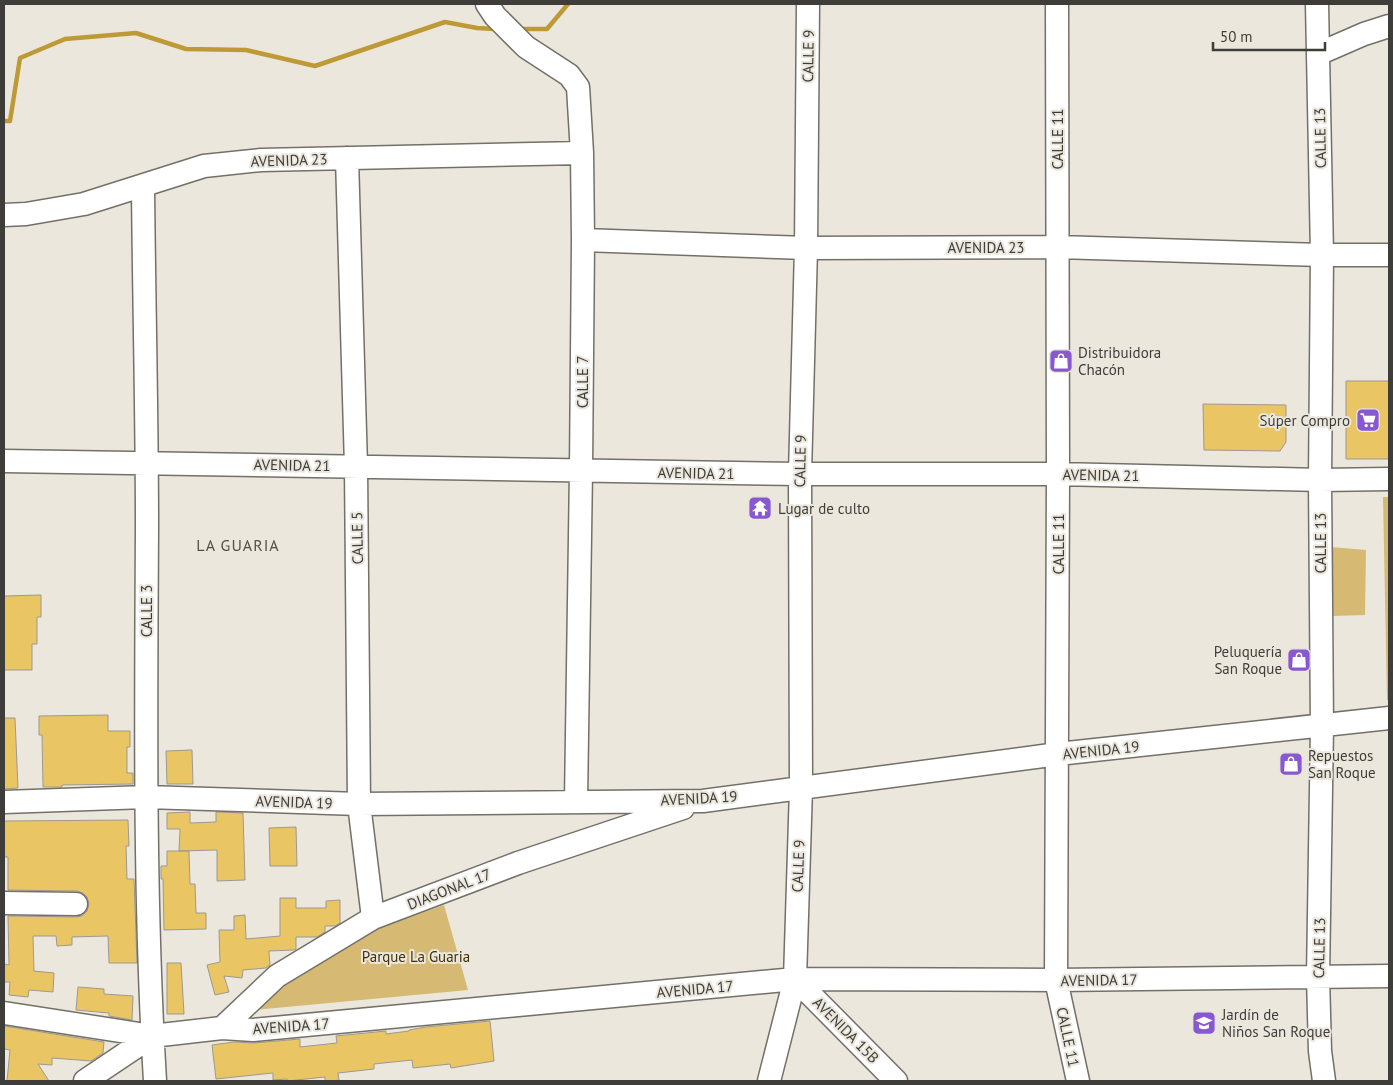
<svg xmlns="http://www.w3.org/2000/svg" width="1393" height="1085" viewBox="0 0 1393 1085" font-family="'PT Sans',sans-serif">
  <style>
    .green { fill: #d6ba74 }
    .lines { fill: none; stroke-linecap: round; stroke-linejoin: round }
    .stream { stroke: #be9a36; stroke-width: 4.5 }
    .building { fill: #eac564; stroke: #9d9990 }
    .minor-casing { stroke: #737067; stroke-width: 25 }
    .minor { stroke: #fff; stroke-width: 22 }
    .labels { text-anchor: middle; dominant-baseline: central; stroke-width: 4; stroke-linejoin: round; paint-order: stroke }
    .street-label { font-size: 15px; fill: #3e3d39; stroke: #ebe7dd }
    .poi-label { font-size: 15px; fill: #3e3d39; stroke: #ebe7dd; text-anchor: start }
    .park-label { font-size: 15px; fill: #403105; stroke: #ebe7dd }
    .neighbourhood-label { font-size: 16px; letter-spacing: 1px; fill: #535048; stroke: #ebe7dd }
  </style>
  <rect width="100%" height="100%" fill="#ebe7dd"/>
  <path class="green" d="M1383,497H1389V700H1387Z
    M1331,547L1366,550L1365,615L1333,616Z
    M444,905L468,990L254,1010L256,1003L334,950L382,927Z"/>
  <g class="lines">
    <path class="stream" d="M518,29H547L568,4
      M4,121H10L20,58L65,39L136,33L186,49L246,50L315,66L445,22L477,28L495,29"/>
  </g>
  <path class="building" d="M1346,381H1389V459H1346Z
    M1203,404L1286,405V442L1280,451L1204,450Z
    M41,595V617H37V644H32V670H4V596Z
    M108,715V731H130V747H127V773H133V784L62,785V787H43L42,735H39V716Z
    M4,718H15L18,788L4,789Z
    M192,750L193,784H167L166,751Z
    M190,812V823L216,822V812L243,813L245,880L217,881V850L179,851L180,829H167V813Z
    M128,820L129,846H126L127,879H134L137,963H109L108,936L72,937V945L57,946L56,936H33L34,971L54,973L53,992L29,990L28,997L9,995L10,982H4V964L9,965L8,916L76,917L82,916L87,911L89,904L87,897L83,893L77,891L8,890V857H4V821Z
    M296,827L297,866H270L269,828Z
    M167,851H189L190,884H195L196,913H206V929L164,930L163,879H161V866H167Z
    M280,898H296V908H326V901L340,900V923L335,926H325V932L317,937H296V949L294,950L269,951L270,965L266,968L243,970L242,978L224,976L229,992L215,995L207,965L220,962L219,930H234V916L245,915L246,939L280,936Z
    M167,963H181L184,1014H167Z
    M78,987L104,989V994L133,996L132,1020L109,1016V1013L76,1010Z
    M490,1021L494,1061L451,1068L450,1064L413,1068L412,1060L374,1064V1069L338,1073L339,1080L332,1081H325V1077L287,1081V1079L273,1080V1073L216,1079L212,1045L234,1042L254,1043L300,1039V1047L337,1043L336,1036L386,1031V1034L409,1031V1030L426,1027Z
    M4,1026L104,1042L103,1053L91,1061L52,1058V1065L38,1064L49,1081H7L10,1050L4,1049Z"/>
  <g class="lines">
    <g class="minor-casing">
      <path id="minor" d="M487,4L495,16L526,47L569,75L578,87L582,153L583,240L581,470L576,801
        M1057,4L1058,474L1056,980L1078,1081
        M1317,4L1322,255L1320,480L1322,726L1318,977L1320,1051L1324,1081
        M1318,54L1364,34L1389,26
        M347,158L356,466L359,804L373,918
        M143,186C144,300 147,414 147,528C146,712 144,897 155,1081
        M4,215L26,214L84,204L204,166L261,160L582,153
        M583,240L806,248L1058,247L1322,255H1389
        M4,461L800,474H1058L1320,480L1389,479
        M4,802L146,797L359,804L703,801L1058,754L1389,718
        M4,903L76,904
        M795,979L896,1081
        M4,1013L152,1036L222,1028L253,1030L795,979L1056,980L1389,976
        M222,1028L277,976L373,918L518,863L683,808
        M85,1081L152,1036
        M769,1081L795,979L801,788L800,474L806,248L808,4"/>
    </g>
    <use href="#minor" class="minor"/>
  </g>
  <defs>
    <g id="shop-square" transform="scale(1.25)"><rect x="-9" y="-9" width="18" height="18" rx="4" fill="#8858d1" stroke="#ebe7dd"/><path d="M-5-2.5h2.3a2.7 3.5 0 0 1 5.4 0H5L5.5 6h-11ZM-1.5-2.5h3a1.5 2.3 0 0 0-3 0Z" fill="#fff"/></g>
    <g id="supermarket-square" transform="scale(1.25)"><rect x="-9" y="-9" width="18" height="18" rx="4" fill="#8858d1" stroke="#ebe7dd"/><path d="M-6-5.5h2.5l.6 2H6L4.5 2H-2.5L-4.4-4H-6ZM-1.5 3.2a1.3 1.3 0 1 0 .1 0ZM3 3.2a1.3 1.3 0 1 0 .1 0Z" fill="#fff"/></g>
    <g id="temple-square" transform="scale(1.25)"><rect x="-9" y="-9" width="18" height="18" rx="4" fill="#8858d1" stroke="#ebe7dd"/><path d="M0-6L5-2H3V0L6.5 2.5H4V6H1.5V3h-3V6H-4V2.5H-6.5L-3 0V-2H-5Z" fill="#fff"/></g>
    <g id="school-square" transform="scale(1.25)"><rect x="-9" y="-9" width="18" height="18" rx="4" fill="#8858d1" stroke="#ebe7dd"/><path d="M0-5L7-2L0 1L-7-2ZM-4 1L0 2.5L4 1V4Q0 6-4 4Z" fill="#fff"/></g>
  </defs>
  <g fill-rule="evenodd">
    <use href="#shop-square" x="1061" y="361"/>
    <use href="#supermarket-square" x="1368" y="420"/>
    <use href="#temple-square" x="760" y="508"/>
    <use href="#shop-square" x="1299" y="660"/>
    <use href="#shop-square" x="1291" y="764"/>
    <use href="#school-square" x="1204" y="1023"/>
  </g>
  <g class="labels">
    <g class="street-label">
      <text transform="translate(808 56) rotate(-89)">CALLE 9</text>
      <text transform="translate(1320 138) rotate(-91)">CALLE 13</text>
      <text transform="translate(1057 139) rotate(-90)">CALLE 11</text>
      <text transform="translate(289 160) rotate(-2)">AVENIDA 23</text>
      <text x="986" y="247">AVENIDA 23</text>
      <text transform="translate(582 382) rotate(-90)">CALLE 7</text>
      <text transform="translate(800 461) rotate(-89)">CALLE 9</text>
      <text transform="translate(292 465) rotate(1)">AVENIDA 21</text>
      <text transform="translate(696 473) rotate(1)">AVENIDA 21</text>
      <text transform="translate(1101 475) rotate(1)">AVENIDA 21</text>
      <text transform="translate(357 538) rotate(-91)">CALLE 5</text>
      <text transform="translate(1320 543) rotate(-90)">CALLE 13</text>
      <text transform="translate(1058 544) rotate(-90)">CALLE 11</text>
      <text transform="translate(146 611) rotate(-90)">CALLE 3</text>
      <text transform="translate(1101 750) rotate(-6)">AVENIDA 19</text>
      <text transform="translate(699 798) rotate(-3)">AVENIDA 19</text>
      <text transform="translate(294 802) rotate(2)">AVENIDA 19</text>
      <text transform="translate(798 866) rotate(-88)">CALLE 9</text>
      <text transform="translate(449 889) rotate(-21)">DIAGONAL 17</text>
      <text transform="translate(1319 948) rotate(-89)">CALLE 13</text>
      <text transform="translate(1099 980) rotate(-1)">AVENIDA 17</text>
      <text transform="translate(695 989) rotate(-5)">AVENIDA 17</text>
      <text transform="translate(291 1026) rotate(-4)">AVENIDA 17</text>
      <text transform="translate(846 1030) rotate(45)">AVENIDA 15B</text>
      <text transform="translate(1068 1037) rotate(78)">CALLE 11</text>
    </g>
    <g class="poi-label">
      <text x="1078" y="352">Distribuidora<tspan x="1078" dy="17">Chacón</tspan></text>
      <text x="1350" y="420" text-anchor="end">Súper Compro</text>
      <text x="778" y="508">Lugar de culto</text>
      <text x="1282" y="651" text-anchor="end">Peluquería<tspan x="1282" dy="17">San Roque</tspan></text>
      <text x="1308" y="755">Repuestos<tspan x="1308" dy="17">San Roque</tspan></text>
      <text x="1222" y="1014">Jardín de<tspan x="1222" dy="17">Niños San Roque</tspan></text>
    </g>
    <g class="park-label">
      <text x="416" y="956">Parque La Guaria</text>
    </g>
    <g class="neighbourhood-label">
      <text x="238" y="545">LA GUARIA</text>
    </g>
  </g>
  <rect width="1393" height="1085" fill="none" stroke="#3e3d39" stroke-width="10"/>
  <path d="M1213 42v8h112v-8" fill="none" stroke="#3e3d39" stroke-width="2.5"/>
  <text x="1220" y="42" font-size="15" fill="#3e3d39" stroke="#ebe7dd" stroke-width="4" paint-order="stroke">50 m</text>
</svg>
